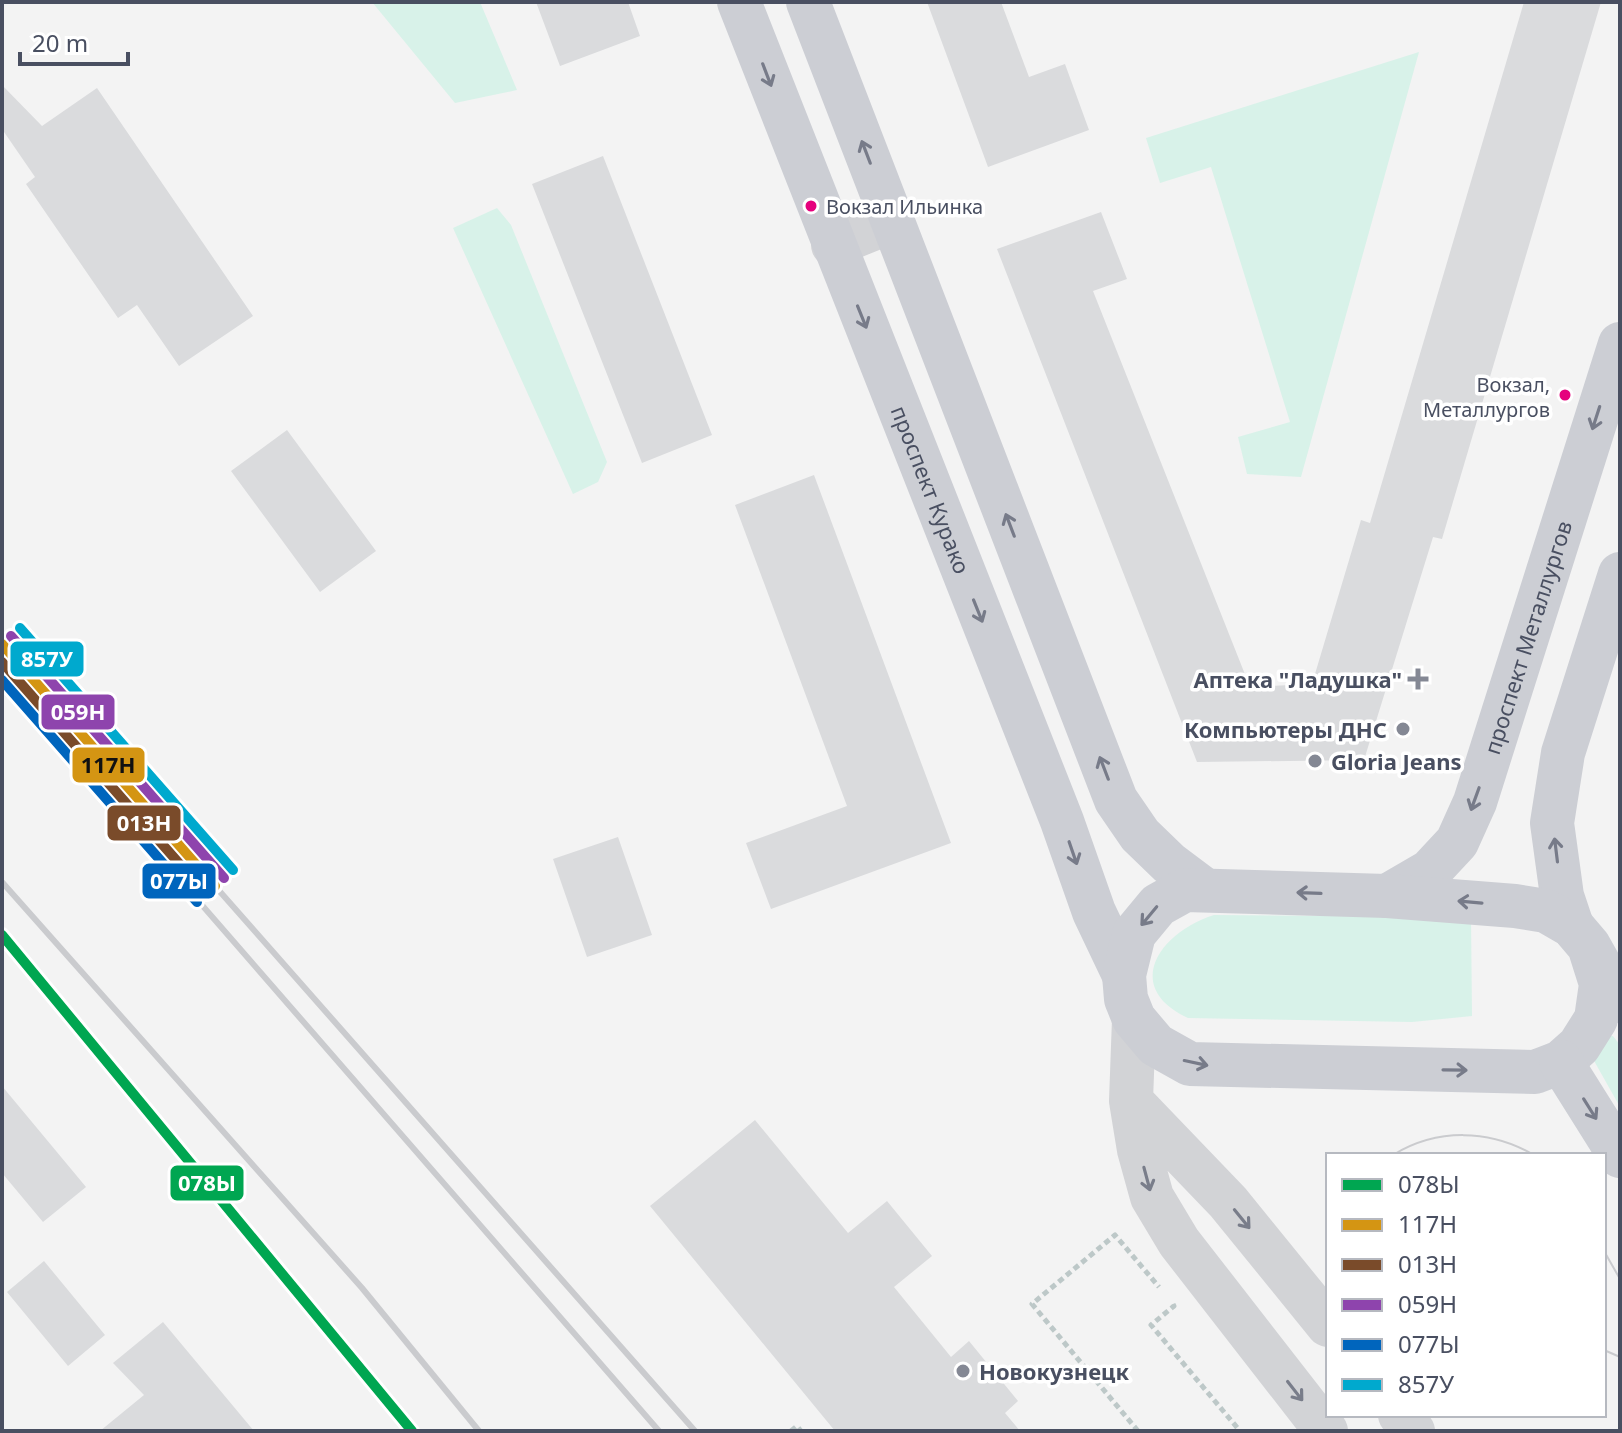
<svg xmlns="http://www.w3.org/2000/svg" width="1622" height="1433" viewBox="0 0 1622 1433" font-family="'Noto Sans',sans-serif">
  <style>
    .green { fill: #d8f2e9 }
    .building { fill: #dadbdd }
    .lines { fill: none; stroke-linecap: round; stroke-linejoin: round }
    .path { stroke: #bdc8c8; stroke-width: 5; stroke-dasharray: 6 4; stroke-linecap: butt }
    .minor { stroke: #d2d3d6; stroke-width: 44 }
    .major { stroke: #ccced4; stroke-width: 44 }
    .tram { stroke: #cacbce; stroke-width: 2 }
    .rail { stroke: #cacbce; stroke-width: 6 }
    .rail-1-casing { stroke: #fff; stroke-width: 16 }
    .rail-2-casing { stroke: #fff; stroke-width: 16 }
    .rail-3-casing { stroke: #fff; stroke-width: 16 }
    .rail-4-casing { stroke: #fff; stroke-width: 16 }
    .rail-5-casing { stroke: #fff; stroke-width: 16 }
    .rail-6-casing { stroke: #fff; stroke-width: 16 }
    .rail-1 { stroke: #00a651; stroke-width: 10 }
    .rail-2 { stroke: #d49513; stroke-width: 10 }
    .rail-3 { stroke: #7a4b2a; stroke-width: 10 }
    .rail-4 { stroke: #8e44ad; stroke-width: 10 }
    .rail-5 { stroke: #0065bd; stroke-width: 10 }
    .rail-6 { stroke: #00a9ce; stroke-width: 10 }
    .oneway { stroke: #777b89 }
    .oneway2 { stroke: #797d8a }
    .bus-dot { fill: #e5007d; stroke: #fff; stroke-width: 3 }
    .poi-dot { fill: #848894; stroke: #fff; stroke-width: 3 }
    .labels { text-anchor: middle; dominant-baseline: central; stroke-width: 7; stroke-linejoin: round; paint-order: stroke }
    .bus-label { font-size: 20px; fill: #494f61; stroke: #fff; text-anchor: start }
    .street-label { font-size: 22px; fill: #494f61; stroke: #fff }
    .poi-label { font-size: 22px; font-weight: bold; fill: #494f61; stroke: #fff; text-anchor: end }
    .line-badge { stroke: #fff; stroke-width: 3 }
    .badge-label { font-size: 22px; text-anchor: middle; font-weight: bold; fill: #fff }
    .pale-badge-label { font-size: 22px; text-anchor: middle; font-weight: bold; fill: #111 }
  </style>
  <rect width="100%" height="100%" fill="#f3f3f3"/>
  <path class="green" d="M372,2H480L517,90L455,103Z
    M1419,52L1301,477L1247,474L1238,437L1290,422L1211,167L1160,183L1146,138Z
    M497,208L511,225L607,462L598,482L573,494L453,228Z
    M1214,915L1471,917L1472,1016L1412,1022L1188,1018C1120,986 1162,931 1214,915Z
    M1600,1036H1613L1620,1045V1107L1593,1059Z"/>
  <path class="building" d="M536,2H628L640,36L560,66Z
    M927,2H1001L1029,77L1065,64L1089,130L988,167Z
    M1524,2H1601L1442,539L1433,537L1364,760L1197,762L997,249L1101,212L1127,279L1093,291L1250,687L1312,684L1361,520L1370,523Z
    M2,85L42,126L97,88L253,316L179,366L137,305L118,318L26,184L35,177L2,129Z
    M603,156L712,435L642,463L532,184Z
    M287,430L376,551L320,592L231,471Z
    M814,475L951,843L771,909L746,843L847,806L735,505Z
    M618,837L652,935L587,957L553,859Z
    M2,1086L86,1187L43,1222L2,1173Z
    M755,1120L848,1233L887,1201L932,1256L894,1287L951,1357L969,1341L1018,1401L1005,1413L1020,1431H835L650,1206Z
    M44,1261L105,1335L68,1366L7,1292Z
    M163,1322L254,1431H100L144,1395L113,1363Z"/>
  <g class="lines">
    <path class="path" d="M1173,1304L1174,1306L1151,1325L1240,1431
      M791,1431L797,1426L801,1431
      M1138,1431L1032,1304L1115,1235L1159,1287"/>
    <path class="minor" d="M833,245L892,221
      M1134,1019L1131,1101L1139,1150L1152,1197L1179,1242L1326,1431
      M1131,1101L1228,1202L1328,1325
      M1400,1415L1413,1431"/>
    <g class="major">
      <path id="s1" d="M739,2L1062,821L1094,912L1124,975"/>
      <path d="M808,2L1116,800L1140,835L1169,863L1205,890"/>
      <path id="s2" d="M1387,896L1430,871L1457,842L1475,802L1620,344"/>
      <path d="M1572,926L1562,896L1552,823L1563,753L1620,574"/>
      <path d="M1589,946L1601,984L1596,1019L1579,1046L1561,1062L1535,1072L1190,1064L1156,1045L1134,1019L1126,999L1124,975L1134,934L1158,905L1185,890L1387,896L1515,906L1546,911L1572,926L1589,946L1620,1001"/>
      <path d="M1561,1062L1620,1156"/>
    </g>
    <path class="tram" d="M1393,1155C1437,1128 1490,1129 1534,1155
      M1604,1251L1620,1279
      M1604,1350L1620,1357"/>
    <path class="rail" d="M2,675L659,1431
      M2,882L362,1288L479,1431
      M215,886L695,1431"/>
    <g class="rail-1-casing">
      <path id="rail-1" d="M2,935L412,1431"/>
    </g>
    <g class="rail-2-casing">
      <path id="rail-2" d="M2,644L215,886"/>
    </g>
    <g class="rail-3-casing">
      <path id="rail-3" d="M2,662L206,894"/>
    </g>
    <g class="rail-4-casing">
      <path id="rail-4" d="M11,636L224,878"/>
    </g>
    <g class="rail-5-casing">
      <path id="rail-5" d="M2,680L197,902"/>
    </g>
    <g class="rail-6-casing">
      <path id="rail-6" d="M20,628L233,870"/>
    </g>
    <use href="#rail-1" class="rail-1"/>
    <use href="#rail-2" class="rail-2"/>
    <use href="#rail-3" class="rail-3"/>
    <use href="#rail-4" class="rail-4"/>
    <use href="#rail-5" class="rail-5"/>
    <use href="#rail-6" class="rail-6"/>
  </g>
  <defs><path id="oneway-shaft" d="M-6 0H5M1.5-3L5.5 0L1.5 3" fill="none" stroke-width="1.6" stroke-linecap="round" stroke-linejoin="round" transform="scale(2)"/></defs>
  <g class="oneway">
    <use href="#oneway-shaft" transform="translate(767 75) rotate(69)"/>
    <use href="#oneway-shaft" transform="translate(866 152) rotate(-111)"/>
    <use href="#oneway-shaft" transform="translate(862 317) rotate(68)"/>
    <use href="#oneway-shaft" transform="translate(1596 418) rotate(108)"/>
    <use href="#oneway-shaft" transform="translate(1010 525) rotate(-111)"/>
    <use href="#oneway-shaft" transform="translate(978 611) rotate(68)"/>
    <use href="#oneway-shaft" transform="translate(1104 768) rotate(-111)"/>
    <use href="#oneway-shaft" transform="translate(1475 799) rotate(110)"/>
    <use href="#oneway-shaft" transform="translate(1556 850) rotate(-97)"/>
    <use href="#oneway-shaft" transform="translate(1073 853) rotate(71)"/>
    <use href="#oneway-shaft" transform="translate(1309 893) rotate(-178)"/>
    <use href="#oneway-shaft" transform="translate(1470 902) rotate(-175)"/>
    <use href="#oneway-shaft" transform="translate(1149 916) rotate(130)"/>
    <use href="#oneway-shaft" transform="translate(1196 1063) rotate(12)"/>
    <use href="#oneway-shaft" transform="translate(1455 1070) rotate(1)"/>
    <use href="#oneway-shaft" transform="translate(1590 1109) rotate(58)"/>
  </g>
  <g class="oneway2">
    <use href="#oneway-shaft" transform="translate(1147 1179) rotate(75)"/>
    <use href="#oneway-shaft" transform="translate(1242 1219) rotate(51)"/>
    <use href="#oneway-shaft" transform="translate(1295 1391) rotate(52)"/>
  </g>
  <g class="bus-dot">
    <circle cx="811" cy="206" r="7"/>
    <circle cx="1565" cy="395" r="7"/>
  </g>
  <g class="poi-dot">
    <path d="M1414 667h8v8h8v8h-8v8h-8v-8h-8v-8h8z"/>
    <circle cx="1403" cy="729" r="8"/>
    <circle cx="1315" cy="761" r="8"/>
    <circle cx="963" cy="1371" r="8"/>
  </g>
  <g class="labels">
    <g class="bus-label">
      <text x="826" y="206">Вокзал Ильинка</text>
      <text x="1550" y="384" text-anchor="end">Вокзал,<tspan x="1550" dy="25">Металлургов</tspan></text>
    </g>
    <g class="street-label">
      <text stroke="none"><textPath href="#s1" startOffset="524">проспект Курако</textPath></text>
      <text stroke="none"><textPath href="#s2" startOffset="306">проспект Металлургов</textPath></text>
    </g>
    <g class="poi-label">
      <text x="1402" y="679">Аптека "Ладушка"</text>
      <text x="1387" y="729">Компьютеры ДНС</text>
      <text x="1331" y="761" text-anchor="start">Gloria Jeans</text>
      <text x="979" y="1371" text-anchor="start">Новокузнецк</text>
    </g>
  </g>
  <g class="line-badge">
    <rect x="9" y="640" width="76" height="38" rx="8" fill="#00a9ce"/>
    <rect x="40" y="693" width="76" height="38" rx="8" fill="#8e44ad"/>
    <rect x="71" y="746" width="75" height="38" rx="8" fill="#d49513"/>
    <rect x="106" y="804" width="76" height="38" rx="8" fill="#7a4b2a"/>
    <rect x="141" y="862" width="76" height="38" rx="8" fill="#0065bd"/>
    <rect x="169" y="1164" width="76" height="38" rx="8" fill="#00a651"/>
  </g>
  <g class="badge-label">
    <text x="47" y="667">857У</text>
    <text x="78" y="720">059Н</text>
    <text x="144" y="831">013Н</text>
    <text x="179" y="889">077Ы</text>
    <text x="207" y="1191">078Ы</text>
  </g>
  <g class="pale-badge-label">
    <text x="108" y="773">117Н</text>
  </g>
  <rect width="1622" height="1433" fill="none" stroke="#494f61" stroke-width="8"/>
  <rect x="1326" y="1153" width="280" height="264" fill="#ffffff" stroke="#b6b9c0" stroke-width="2"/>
  <rect x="1342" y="1179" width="40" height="12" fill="#00a651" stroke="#b6b9c0" stroke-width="2"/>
  <text x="1398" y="1193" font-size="24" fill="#494f61">078Ы</text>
  <rect x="1342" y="1219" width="40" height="12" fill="#d49513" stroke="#b6b9c0" stroke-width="2"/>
  <text x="1398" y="1233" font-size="24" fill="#494f61">117Н</text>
  <rect x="1342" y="1259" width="40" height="12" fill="#7a4b2a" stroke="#b6b9c0" stroke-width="2"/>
  <text x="1398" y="1273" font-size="24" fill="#494f61">013Н</text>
  <rect x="1342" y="1299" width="40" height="12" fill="#8e44ad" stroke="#b6b9c0" stroke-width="2"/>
  <text x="1398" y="1313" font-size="24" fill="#494f61">059Н</text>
  <rect x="1342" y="1339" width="40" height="12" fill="#0065bd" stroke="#b6b9c0" stroke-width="2"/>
  <text x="1398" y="1353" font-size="24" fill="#494f61">077Ы</text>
  <rect x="1342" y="1379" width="40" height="12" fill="#00a9ce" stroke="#b6b9c0" stroke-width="2"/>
  <text x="1398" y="1393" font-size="24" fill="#494f61">857У</text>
  <path d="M20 52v12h108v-12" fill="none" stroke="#494f61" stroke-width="4"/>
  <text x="32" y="52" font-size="24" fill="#494f61" stroke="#ffffff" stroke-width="6" paint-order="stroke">20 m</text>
</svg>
